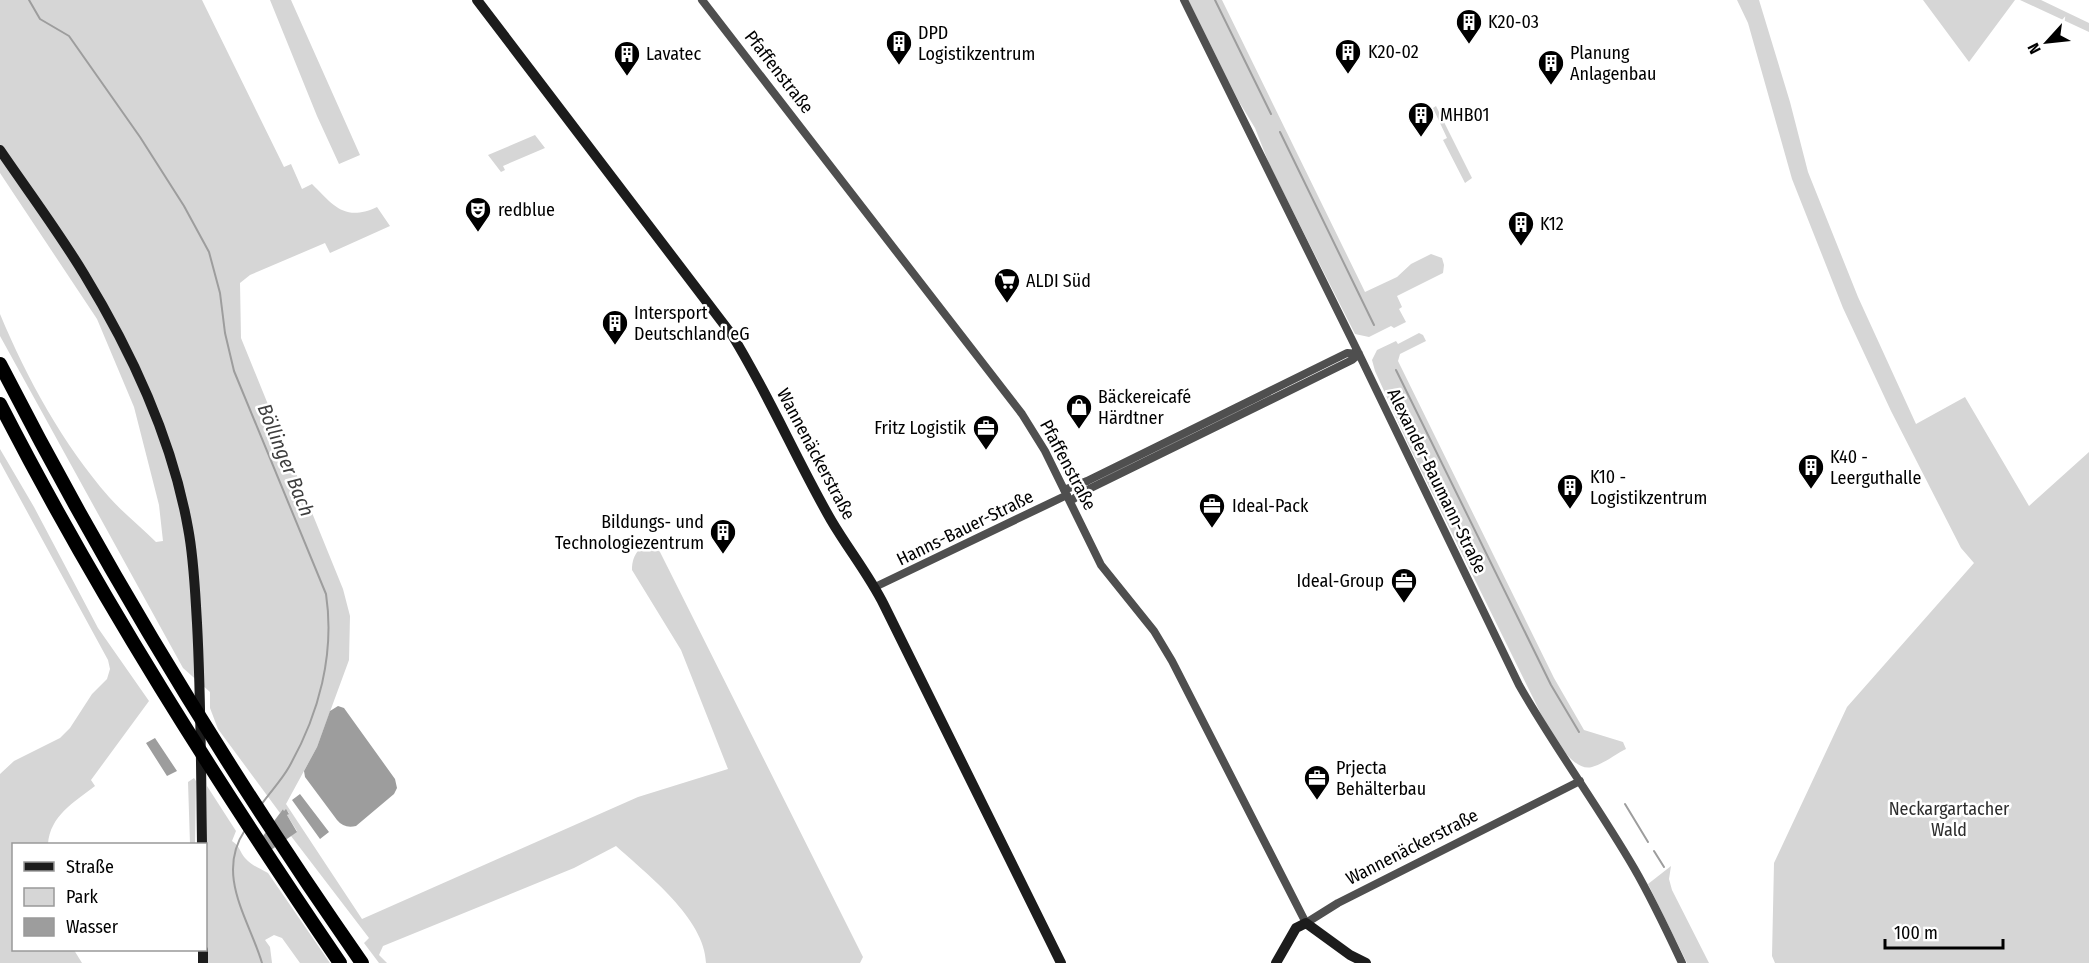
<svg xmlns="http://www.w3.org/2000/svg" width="2089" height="963" viewBox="0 0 2089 963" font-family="'Fira Sans Condensed',sans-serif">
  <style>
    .green { fill: #d6d6d6 }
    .water { fill: #9d9d9d }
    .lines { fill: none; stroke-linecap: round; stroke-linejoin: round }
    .stream { stroke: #9d9d9d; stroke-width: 2 }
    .street { stroke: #4f4f4f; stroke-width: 8 }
    .secondary { stroke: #1c1c1c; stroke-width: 10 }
    .highway { stroke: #000; stroke-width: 14 }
    .labels { text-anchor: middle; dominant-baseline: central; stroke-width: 5; stroke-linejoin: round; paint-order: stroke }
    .poi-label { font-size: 18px; fill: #000; stroke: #fff; text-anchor: start }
    .street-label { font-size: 18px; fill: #000; stroke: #fff }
    .park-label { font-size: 18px; fill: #2d2d2d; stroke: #fff }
    .water-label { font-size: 20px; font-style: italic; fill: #3e3e3e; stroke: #fff }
  </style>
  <rect width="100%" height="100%" fill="#fff"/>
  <path class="green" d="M0,0H202L284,167L291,164L302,189L312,184C334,206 345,222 377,207L390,226L330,253L325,243L250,275L240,283L241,338L343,589L350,616L349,660L317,747L286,804L362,919L638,797L728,769L681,650L632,570C632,553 641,547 653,538L863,957L860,963H706C705,919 647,874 616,846L574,868L383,946L379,955L387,963H379L364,943L369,938L291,836L297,831L287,815L289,813L286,810L284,811L283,809L280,813L218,729L210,708V692L183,668L0,336V314C27,379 63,444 109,497C123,513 141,527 156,542L163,541L159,505L134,407L97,319L0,173Z
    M270,0H291L360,155L339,164L317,116Z
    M1188,0H1222L1365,292L1397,277L1411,264L1431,254L1442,258L1444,265L1443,273L1397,296L1402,307L1399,309L1406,322L1394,328L1391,326L1369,337L1355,334L1270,166L1255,128L1238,100Z
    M1737,0H1759L1790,102L1808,172L1858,297L1916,424L1965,397L2029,506L2089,452V963H1775L1772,956L1774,863L1847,707L1974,563L1961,548L1891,411L1843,308L1792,179L1748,23Z
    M1923,0H2015L1969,62Z
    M2020,0H2041L2089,23V32Z
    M1436,106L1472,178L1465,183L1443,140L1447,138L1433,108Z
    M535,135L545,148L503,166L505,170L501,172L488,155Z
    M1419,333L1423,335L1426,341L1400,354L1398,361L1554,678L1584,730L1623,742L1626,749C1616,754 1603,764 1592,767C1571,773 1550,729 1541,714L1408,444L1375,371L1372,360L1377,350L1396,341L1398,344Z
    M0,449L34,507L98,628L149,701L91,780L95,786C74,802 50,816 48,844H14V950H74L82,963H0V774L14,761L60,738L70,728L92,694L107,679L110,669L108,660L0,462Z
    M194,778L196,781L195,844H190L188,782Z
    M207,786L236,831L232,841C239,845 240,852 245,858C252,866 259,868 268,873L330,963H300L282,938L274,935L265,940L270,947L272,963H207Z
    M1671,866L1669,879L1672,890L1709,963H1687L1648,884Z"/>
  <path class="water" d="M338,706L344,708L395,779L397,788L394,794L356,826C348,828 342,826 337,820L305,777L304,771L317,747L330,711Z
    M155,738L177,771L167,776L146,743Z
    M300,794L329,832L320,839L292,800Z
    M283,809L284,811L286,809L289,814L287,815L297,832L271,850L263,836Z"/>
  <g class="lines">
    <path class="stream" d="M29,0L40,19L69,36L140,137L184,206L209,252L220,293L225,333L234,371L326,594C335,654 319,714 289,767C281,781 270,792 261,805
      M1215,0L1271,114
      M1280,132L1374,325
      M1396,370L1551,685L1579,732
      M1625,804L1648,842
      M245,830C215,875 249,919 262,963
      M1654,851L1664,867"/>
    <path class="street" d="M702,0L1022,414L1045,451L1101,565L1154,631L1172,661L1306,923L1338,903L1580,781
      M1184,0L1359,354L1519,685C1555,748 1598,806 1634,868C1652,899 1667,931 1682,963
      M1064,490L1087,481L1347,353L1359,354
      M1070,501L1091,488L1352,360L1359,354
      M875,587L1067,495"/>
    <path class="secondary" d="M477,0L732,335C769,395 796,459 831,520C848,549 869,575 884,605L1061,963
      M0,150C28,191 58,231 84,274C131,351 172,438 188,528C194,559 195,591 197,623C201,697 201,771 202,844
      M203,950V963
      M1276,963L1296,928L1306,923L1350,955L1366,963"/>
    <path class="highway" d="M0,364C107,573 228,771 362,963
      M0,404C100,599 217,782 340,963"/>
  </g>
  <defs>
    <g id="building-pin" transform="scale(1.35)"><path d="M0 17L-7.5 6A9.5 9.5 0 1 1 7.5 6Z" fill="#000" stroke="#fff"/><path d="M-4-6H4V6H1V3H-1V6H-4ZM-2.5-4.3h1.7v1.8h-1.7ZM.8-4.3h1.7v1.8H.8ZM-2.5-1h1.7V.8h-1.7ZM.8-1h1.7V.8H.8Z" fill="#fff"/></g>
    <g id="theatre-pin" transform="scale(1.35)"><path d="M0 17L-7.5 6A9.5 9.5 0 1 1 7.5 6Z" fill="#000" stroke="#fff"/><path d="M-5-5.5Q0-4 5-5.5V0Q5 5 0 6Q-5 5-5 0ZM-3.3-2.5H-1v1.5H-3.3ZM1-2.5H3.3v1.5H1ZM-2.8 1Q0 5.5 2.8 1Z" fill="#fff"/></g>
    <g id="supermarket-pin" transform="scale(1.35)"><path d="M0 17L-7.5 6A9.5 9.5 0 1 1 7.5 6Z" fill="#000" stroke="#fff"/><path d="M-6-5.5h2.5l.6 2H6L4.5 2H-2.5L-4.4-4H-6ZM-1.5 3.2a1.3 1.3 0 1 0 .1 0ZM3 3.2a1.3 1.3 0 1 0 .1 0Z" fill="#fff"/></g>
    <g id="shop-pin" transform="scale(1.35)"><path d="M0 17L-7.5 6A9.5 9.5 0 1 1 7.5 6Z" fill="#000" stroke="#fff"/><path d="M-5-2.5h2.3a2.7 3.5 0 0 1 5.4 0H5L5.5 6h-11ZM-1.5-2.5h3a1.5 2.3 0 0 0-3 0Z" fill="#fff"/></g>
    <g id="office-pin" transform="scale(1.35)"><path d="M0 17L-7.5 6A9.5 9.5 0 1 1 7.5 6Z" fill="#000" stroke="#fff"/><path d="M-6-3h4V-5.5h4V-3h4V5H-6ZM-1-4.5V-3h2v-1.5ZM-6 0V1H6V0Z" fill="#fff"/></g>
  </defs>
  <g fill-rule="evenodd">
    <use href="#building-pin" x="1469" y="22"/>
    <use href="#building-pin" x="899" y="43"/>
    <use href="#building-pin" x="1348" y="52"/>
    <use href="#building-pin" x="627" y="54"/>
    <use href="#building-pin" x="1551" y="63"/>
    <use href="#building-pin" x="1421" y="115"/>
    <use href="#theatre-pin" x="478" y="210"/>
    <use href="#building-pin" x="1521" y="224"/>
    <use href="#supermarket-pin" x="1007" y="281"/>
    <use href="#building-pin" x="615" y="323"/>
    <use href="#shop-pin" x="1079" y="407"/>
    <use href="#office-pin" x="986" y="428"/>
    <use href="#building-pin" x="1811" y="467"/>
    <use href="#building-pin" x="1570" y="487"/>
    <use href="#office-pin" x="1212" y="506"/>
    <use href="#building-pin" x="723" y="532"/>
    <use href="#office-pin" x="1404" y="581"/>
    <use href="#office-pin" x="1317" y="778"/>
  </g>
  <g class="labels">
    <g class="poi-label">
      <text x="1488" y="22">K20-03</text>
      <text x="918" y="33">DPD<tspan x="918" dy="21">Logistikzentrum</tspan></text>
      <text x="1368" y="52">K20-02</text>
      <text x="1570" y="53">Planung<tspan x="1570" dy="21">Anlagenbau</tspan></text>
      <text x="646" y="54">Lavatec</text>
      <text x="1440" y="115">MHB01</text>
      <text x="498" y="210">redblue</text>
      <text x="1540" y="224">K12</text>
      <text x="1026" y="281">ALDI Süd</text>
      <text x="634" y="313">Intersport<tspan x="634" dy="21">Deutschland eG</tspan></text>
      <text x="1098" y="397">Bäckereicafé<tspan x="1098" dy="21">Härdtner</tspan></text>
      <text x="966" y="428" text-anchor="end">Fritz Logistik</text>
      <text x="1830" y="457">K40 -<tspan x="1830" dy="21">Leerguthalle</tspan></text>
      <text x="1590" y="477">K10 -<tspan x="1590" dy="21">Logistikzentrum</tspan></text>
      <text x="1232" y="506">Ideal-Pack</text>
      <text x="704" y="522" text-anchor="end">Bildungs- und<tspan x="704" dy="21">Technologiezentrum</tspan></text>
      <text x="1384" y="581" text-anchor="end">Ideal-Group</text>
      <text x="1336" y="768">Prjecta<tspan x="1336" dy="21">Behälterbau</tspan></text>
    </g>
    <g class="street-label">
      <text transform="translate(779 72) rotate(52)">Pfaffenstraße</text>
      <text transform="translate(816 454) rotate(62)">Wannenäckerstraße</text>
      <text transform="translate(1068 465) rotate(62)">Pfaffenstraße</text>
      <text transform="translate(1437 481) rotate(64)">Alexander-Baumann-Straße</text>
      <text transform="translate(965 528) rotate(-26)">Hanns-Bauer-Straße</text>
      <text transform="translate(1412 847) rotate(-27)">Wannenäckerstraße</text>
    </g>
    <g class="park-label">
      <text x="1949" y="809">Neckargartacher<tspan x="1949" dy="21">Wald</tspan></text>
    </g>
    <g class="water-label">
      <text transform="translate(286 460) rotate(68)">Böllinger Bach</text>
    </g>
  </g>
  <rect x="12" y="843" width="195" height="108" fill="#ffffff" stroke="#999999" stroke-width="1.5"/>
  <rect x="24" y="862" width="30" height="9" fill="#1c1c1c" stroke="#999999" stroke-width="1.5"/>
  <text x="66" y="873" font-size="18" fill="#000000">Straße</text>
  <rect x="24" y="888" width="30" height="18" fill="#d6d6d6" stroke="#999999" stroke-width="1.5"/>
  <text x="66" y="903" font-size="18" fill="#000000">Park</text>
  <rect x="24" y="918" width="30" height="18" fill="#9d9d9d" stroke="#999999" stroke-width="1.5"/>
  <text x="66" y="933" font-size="18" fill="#000000">Wasser</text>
  <g transform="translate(2047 42) rotate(243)" stroke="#ffffff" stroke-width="4.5" paint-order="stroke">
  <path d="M0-4.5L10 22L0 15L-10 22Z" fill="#000000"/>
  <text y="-9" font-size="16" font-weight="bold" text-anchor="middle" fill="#000000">N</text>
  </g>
  <path d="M1885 939v9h118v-9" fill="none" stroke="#000000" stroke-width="3"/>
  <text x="1894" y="939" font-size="18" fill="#000000" stroke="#ffffff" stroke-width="4.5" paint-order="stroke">100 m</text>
</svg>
